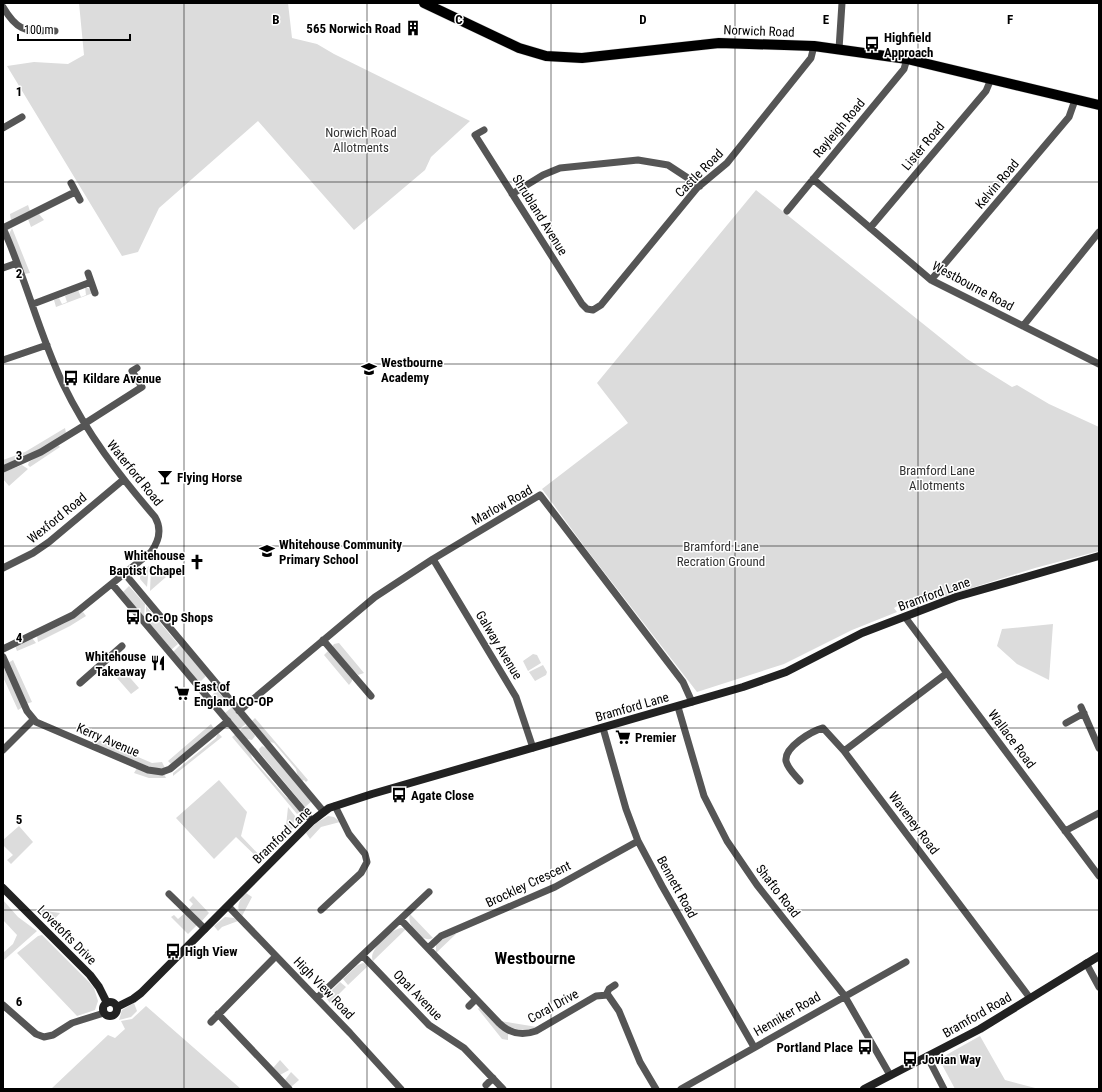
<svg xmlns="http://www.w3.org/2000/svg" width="1102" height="1092" viewBox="0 0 1102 1092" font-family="'Roboto Condensed',sans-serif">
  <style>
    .green { fill: #dcdcdc }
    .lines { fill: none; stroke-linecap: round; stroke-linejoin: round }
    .primary-casing { stroke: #dbdbdb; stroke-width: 11 }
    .street { stroke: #555; stroke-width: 7 }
    .secondary { stroke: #222; stroke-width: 8 }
    .primary { stroke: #000; stroke-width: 10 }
    .grid { fill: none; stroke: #000; stroke-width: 1; stroke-opacity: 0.55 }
    .labels { text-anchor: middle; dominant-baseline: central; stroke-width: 3; stroke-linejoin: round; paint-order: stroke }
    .poi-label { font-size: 13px; font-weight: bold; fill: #000; stroke: #fff; text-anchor: start }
    .street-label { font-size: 13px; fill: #000; stroke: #fff }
    .park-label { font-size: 13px; fill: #333; stroke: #fff }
    .district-label { font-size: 17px; font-weight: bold; fill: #000; stroke: #fff }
    .grid-label { font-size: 13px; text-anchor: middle; font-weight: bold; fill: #000; stroke: #fff; stroke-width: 3; stroke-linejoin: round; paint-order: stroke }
  </style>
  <rect width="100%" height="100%" fill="#fff"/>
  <path class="green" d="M79,3H288L292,38L317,44L334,54L470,121L431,157L425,170L354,230L258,121L159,208L138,252L122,256L7,66L34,62L68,64L84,55Z
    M756,190L967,359L1012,387L1017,385L1049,404L1099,427V551L1035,568L902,610L899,605L894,608L897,612L852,630L784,664L697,692L587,550L542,489L628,423L597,383Z
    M28,205L30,211L11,221L10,214Z
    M39,214L44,220L31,227L28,219Z
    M12,228L30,273L24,274L9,234Z
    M85,287L90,289L93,293L56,307L54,300L59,298L62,304L67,302L65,296L78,290L81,297L86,295Z
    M65,428L66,433L45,447L3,466V460L25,452Z
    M58,445L60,447L30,467L28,465L29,462Z
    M22,465L28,469L9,486L3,479V472Z
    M149,566L147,587L140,579V573Z
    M151,567L157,568L166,577L150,591Z
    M129,586L145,604L144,617L123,592Z
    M146,606L178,644L171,650L146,620Z
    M83,612L86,616L70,626L38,642L37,636L65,623Z
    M1053,624L1049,680L1017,664L997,646L1002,629Z
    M32,638L36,643L17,651L15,646Z
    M339,643L364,673L358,675L332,647L334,644Z
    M180,645L206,676L199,683L173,652Z
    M329,650L352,677V681L349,685L324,655Z
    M533,654L537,655L541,663L528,671L523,661Z
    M13,660L32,702L26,704L8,663Z
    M543,665L547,672L546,675L535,681L529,672Z
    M3,666L23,707L18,710L3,677Z
    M125,672L139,688L131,694L117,678Z
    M218,692L226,700L218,705L212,696L214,693Z
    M232,707L246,724L239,729L225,713Z
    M255,718L308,780L306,782L304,780L302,781L298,777L296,769L274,743L267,741L251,722Z
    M211,724L214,729L171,764L168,761Z
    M247,725L255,736L252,740L247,739L240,730Z
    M218,733L222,737L173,776V773L216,738Z
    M236,734L250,751L252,758L286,797L292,800L301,811L297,814L232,737Z
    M94,738L152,763L162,762L165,768H152L92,743Z
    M262,746L266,748L312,801L305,807L260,753L259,749Z
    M137,768L164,774L166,778H149L134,773Z
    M219,780L247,812L241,836L263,859L261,861L236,837L214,859L176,818Z
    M288,807L295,816L293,828L285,836Z
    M328,816L334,817L340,822L321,827L310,839L306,833L316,823Z
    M19,826L33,842L11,864L7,860L13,855L3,845V840Z
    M246,893L252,897L242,916C235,907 239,900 246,893Z
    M193,896L209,913L201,922L188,910L193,904L189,900Z
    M3,900L18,917L37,931L3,961V953L13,944L17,935L3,920Z
    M38,910L60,913L51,923Z
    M185,913L197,925L188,934L171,917L174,915L178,919Z
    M410,914L433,938C422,944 406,925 410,914Z
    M225,917L234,918L238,921L222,927L218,931L214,926Z
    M402,928L406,929L373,961C367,951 392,928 402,928Z
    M453,934H456L436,953V943Z
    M42,935L89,982L94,988L98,1001L95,1010L77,1016L17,953L38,936Z
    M363,963L369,965L348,985L343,979L358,965Z
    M340,982L346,987L330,1003L327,999L330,992Z
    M134,1003L137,1011L131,1017L119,1020L122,1010Z
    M146,1006L241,1089H51L108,1035L115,1038L125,1029L121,1021L132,1019Z
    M480,1007L501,1029L508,1033V1040L502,1039L478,1009Z
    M500,1021L537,1027C523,1032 512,1030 500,1021Z
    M980,1036L1005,1080L1039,1089H955L939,1059Z
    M280,1060L289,1070L280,1075L273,1068Z
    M291,1072L299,1080L291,1087L285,1080Z"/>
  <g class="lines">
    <g class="primary-casing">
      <path id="primary" d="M424,3L519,48L546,56L582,58L719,43L814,46L907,59L1099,105"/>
    </g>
    <path class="street" d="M3,7C19,34 27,30 55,31
      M839,49L842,3
      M3,128L22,117
      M484,130L475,135L582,304L587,309L593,310L601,305L697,188L727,163L811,58L814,46
      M813,179L931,280L1099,364
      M71,183L80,200
      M512,194L543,175L560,168L638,160L668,165L700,186
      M787,211L904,69L907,59
      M3,228C26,279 39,334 63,384C87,434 119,475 155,517C162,529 159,541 151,552L73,615L3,649
      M3,228L75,192
      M870,228L986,91L991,79
      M3,268L17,263
      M88,273L95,293
      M931,280L1069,117L1075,100
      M33,304L91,282
      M1023,326L1099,232
      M3,360L47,345
      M84,424L142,387L132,371L137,368
      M3,469L41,452L85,425
      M433,559L516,697L533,748
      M3,568L33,553L49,542L123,480
      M125,574L324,812
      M112,584L312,821
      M905,617L1099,876
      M323,640L371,696
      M3,657L27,711L36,722L148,770L162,772L170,769L228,721
      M80,683L122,646
      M678,707L704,796L727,841L757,885L844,995L890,1075
      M1081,707L1099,748
      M239,711L375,597L433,559L540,495L683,682L692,702
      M1066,723L1084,713
      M603,728L626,809L638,841L662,886L754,1047
      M3,750L33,720
      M844,751L947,673
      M800,781C795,775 788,769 786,761C784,747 812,731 823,728L844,751L1030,998
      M1065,831L1099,813
      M169,894L205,929
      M228,906L350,1033L401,1089
      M321,910L361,873L367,862L365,854L349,834L335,806
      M401,920L499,1023C509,1033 522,1036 536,1031L596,996L608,995L619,1011L640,1062L656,1089
      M428,948L441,936L555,887L638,841
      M363,956L429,1025L464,1048L503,1089
      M1086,963L1099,987
      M606,995L609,989L615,985
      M317,998L429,892
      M3,1005L36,1034L44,1037L53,1035L72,1023L104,1013
      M469,1006L476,999
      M218,1014L289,1089
      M211,1022L276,956
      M927,1056L944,1089
      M486,1085L493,1078
      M681,1089L906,962"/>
    <path class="secondary" d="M3,888L90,975L99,987L107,1003
      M103 1009a7 7 0 1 1 14 0a7 7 0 1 1-14 0Z
      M117,1007L133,999L141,993L312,821L329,808L372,794L743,687L786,672L862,633L956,597L1099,556
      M864,1089L980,1029L1099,956"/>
    <use href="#primary" class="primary"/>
  </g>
  <path class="grid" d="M184,3V1089M367,3V1089M551,3V1089M735,3V1089M918,3V1089M3,182H1099M3,364H1099M3,546H1099M3,728H1099M3,910H1099"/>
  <defs>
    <g id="building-bare" transform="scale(1.2)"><path d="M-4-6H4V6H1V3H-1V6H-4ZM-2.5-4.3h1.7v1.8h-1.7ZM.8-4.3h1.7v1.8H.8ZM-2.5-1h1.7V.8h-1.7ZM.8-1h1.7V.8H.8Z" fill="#000" stroke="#fff" stroke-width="2.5" paint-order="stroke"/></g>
    <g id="bus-bare" transform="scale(1.2)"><path d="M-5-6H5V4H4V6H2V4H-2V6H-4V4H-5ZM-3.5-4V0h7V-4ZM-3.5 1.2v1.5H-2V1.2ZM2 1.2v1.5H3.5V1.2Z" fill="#000" stroke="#fff" stroke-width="2.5" paint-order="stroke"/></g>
    <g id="school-bare" transform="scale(1.2)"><path d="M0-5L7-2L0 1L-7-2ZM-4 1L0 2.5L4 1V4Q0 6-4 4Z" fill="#000" stroke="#fff" stroke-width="2.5" paint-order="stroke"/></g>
    <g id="bar-bare" transform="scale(1.2)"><path d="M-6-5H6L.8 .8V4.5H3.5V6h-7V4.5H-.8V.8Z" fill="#000" stroke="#fff" stroke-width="2.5" paint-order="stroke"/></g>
    <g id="church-bare" transform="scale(1.2)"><path d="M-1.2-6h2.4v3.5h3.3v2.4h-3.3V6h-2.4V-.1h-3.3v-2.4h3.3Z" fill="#000" stroke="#fff" stroke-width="2.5" paint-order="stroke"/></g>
    <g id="restaurant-bare" transform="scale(1.2)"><path d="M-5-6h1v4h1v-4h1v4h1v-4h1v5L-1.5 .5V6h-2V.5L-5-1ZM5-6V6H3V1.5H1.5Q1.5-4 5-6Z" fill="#000" stroke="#fff" stroke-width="2.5" paint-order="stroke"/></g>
    <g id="supermarket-bare" transform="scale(1.2)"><path d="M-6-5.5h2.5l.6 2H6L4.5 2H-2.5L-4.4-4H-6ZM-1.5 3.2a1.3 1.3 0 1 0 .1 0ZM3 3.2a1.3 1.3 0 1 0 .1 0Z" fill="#000" stroke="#fff" stroke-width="2.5" paint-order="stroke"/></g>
  </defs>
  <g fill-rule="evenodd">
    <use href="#building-bare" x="413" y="28"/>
    <use href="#bus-bare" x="872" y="44"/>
    <use href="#school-bare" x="369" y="369"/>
    <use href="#bus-bare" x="71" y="378"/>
    <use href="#bar-bare" x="165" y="477"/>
    <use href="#school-bare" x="267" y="551"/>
    <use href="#church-bare" x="197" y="562"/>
    <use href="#bus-bare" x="133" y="617"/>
    <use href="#restaurant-bare" x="158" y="663"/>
    <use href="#supermarket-bare" x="182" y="693"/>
    <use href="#supermarket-bare" x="623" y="737"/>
    <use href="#bus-bare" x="399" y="795"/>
    <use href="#bus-bare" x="173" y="951"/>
    <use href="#bus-bare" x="865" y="1047"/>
    <use href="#bus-bare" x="910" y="1059"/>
  </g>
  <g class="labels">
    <g class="poi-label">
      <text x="401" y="28" text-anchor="end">565 Norwich Road</text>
      <text x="884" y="37">Highfield<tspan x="884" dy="15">Approach</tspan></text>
      <text x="381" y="362">Westbourne<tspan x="381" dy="15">Academy</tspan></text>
      <text x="83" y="378">Kildare Avenue</text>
      <text x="177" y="477">Flying Horse</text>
      <text x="279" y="544">Whitehouse Community<tspan x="279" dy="15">Primary School</tspan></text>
      <text x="185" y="555" text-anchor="end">Whitehouse<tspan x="185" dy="15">Baptist Chapel</tspan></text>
      <text x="145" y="617">Co-Op Shops</text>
      <text x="146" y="656" text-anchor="end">Whitehouse<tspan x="146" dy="15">Takeaway</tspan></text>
      <text x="194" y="686">East of<tspan x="194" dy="15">England CO-OP</tspan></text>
      <text x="635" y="737">Premier</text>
      <text x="411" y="795">Agate Close</text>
      <text x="185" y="951">High View</text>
      <text x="853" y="1047" text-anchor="end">Portland Place</text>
      <text x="922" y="1059">Jovian Way</text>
    </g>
    <g class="street-label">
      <text transform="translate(759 31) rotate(2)">Norwich Road</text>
      <text transform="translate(839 128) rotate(-50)">Rayleigh Road</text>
      <text transform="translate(923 146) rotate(-50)">Lister Road</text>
      <text transform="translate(699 173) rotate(-45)">Castle Road</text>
      <text transform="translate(997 184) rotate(-50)">Kelvin Road</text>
      <text transform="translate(540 215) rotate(58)">Shrubland Avenue</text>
      <text transform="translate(973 286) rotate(28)">Westbourne Road</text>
      <text transform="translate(135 473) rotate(51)">Waterford Road</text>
      <text transform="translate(502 505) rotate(-29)">Marlow Road</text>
      <text transform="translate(57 518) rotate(-39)">Wexford Road</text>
      <text transform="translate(934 594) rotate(-20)">Bramford Lane</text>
      <text transform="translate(499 645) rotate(59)">Galway Avenue</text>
      <text transform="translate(632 707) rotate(-16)">Bramford Lane</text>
      <text transform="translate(1012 739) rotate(53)">Wallace Road</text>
      <text transform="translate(108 740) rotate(23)">Kerry Avenue</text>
      <text transform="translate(914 823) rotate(53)">Waveney Road</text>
      <text transform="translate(282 835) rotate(-44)">Bramford Lane</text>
      <text transform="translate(528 884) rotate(-25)">Brockley Crescent</text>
      <text transform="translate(677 887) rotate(61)">Bennett Road</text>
      <text transform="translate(778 891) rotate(52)">Shafto Road</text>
      <text transform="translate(67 935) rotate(45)">Lovetofts Drive</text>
      <text transform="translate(324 988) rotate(46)">High View Road</text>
      <text transform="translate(418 995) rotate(46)">Opal Avenue</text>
      <text transform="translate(553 1006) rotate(-29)">Coral Drive</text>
      <text transform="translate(787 1014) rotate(-30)">Henniker Road</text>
      <text transform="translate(977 1015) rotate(-30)">Bramford Road</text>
    </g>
    <g class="park-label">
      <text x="361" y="132">Norwich Road<tspan x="361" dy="15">Allotments</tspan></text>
      <text x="937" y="470">Bramford Lane<tspan x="937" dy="15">Allotments</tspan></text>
      <text x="721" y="546">Bramford Lane<tspan x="721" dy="15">Recration Ground</tspan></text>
    </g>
    <g class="district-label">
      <text x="535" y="958">Westbourne</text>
    </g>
  </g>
  <g class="grid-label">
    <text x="276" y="24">B</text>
    <text x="459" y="24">C</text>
    <text x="643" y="24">D</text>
    <text x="826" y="24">E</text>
    <text x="1010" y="24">F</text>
    <text x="19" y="96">1</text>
    <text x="19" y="278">2</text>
    <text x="19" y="460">3</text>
    <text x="19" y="642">4</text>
    <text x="19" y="824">5</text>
    <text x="19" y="1006">6</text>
  </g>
  <rect width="1102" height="1092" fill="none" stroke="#000000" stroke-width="8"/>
  <path d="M18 34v6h112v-6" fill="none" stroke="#000000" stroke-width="2"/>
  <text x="24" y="34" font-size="12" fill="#000000" stroke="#ffffff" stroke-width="3" paint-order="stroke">100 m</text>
</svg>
